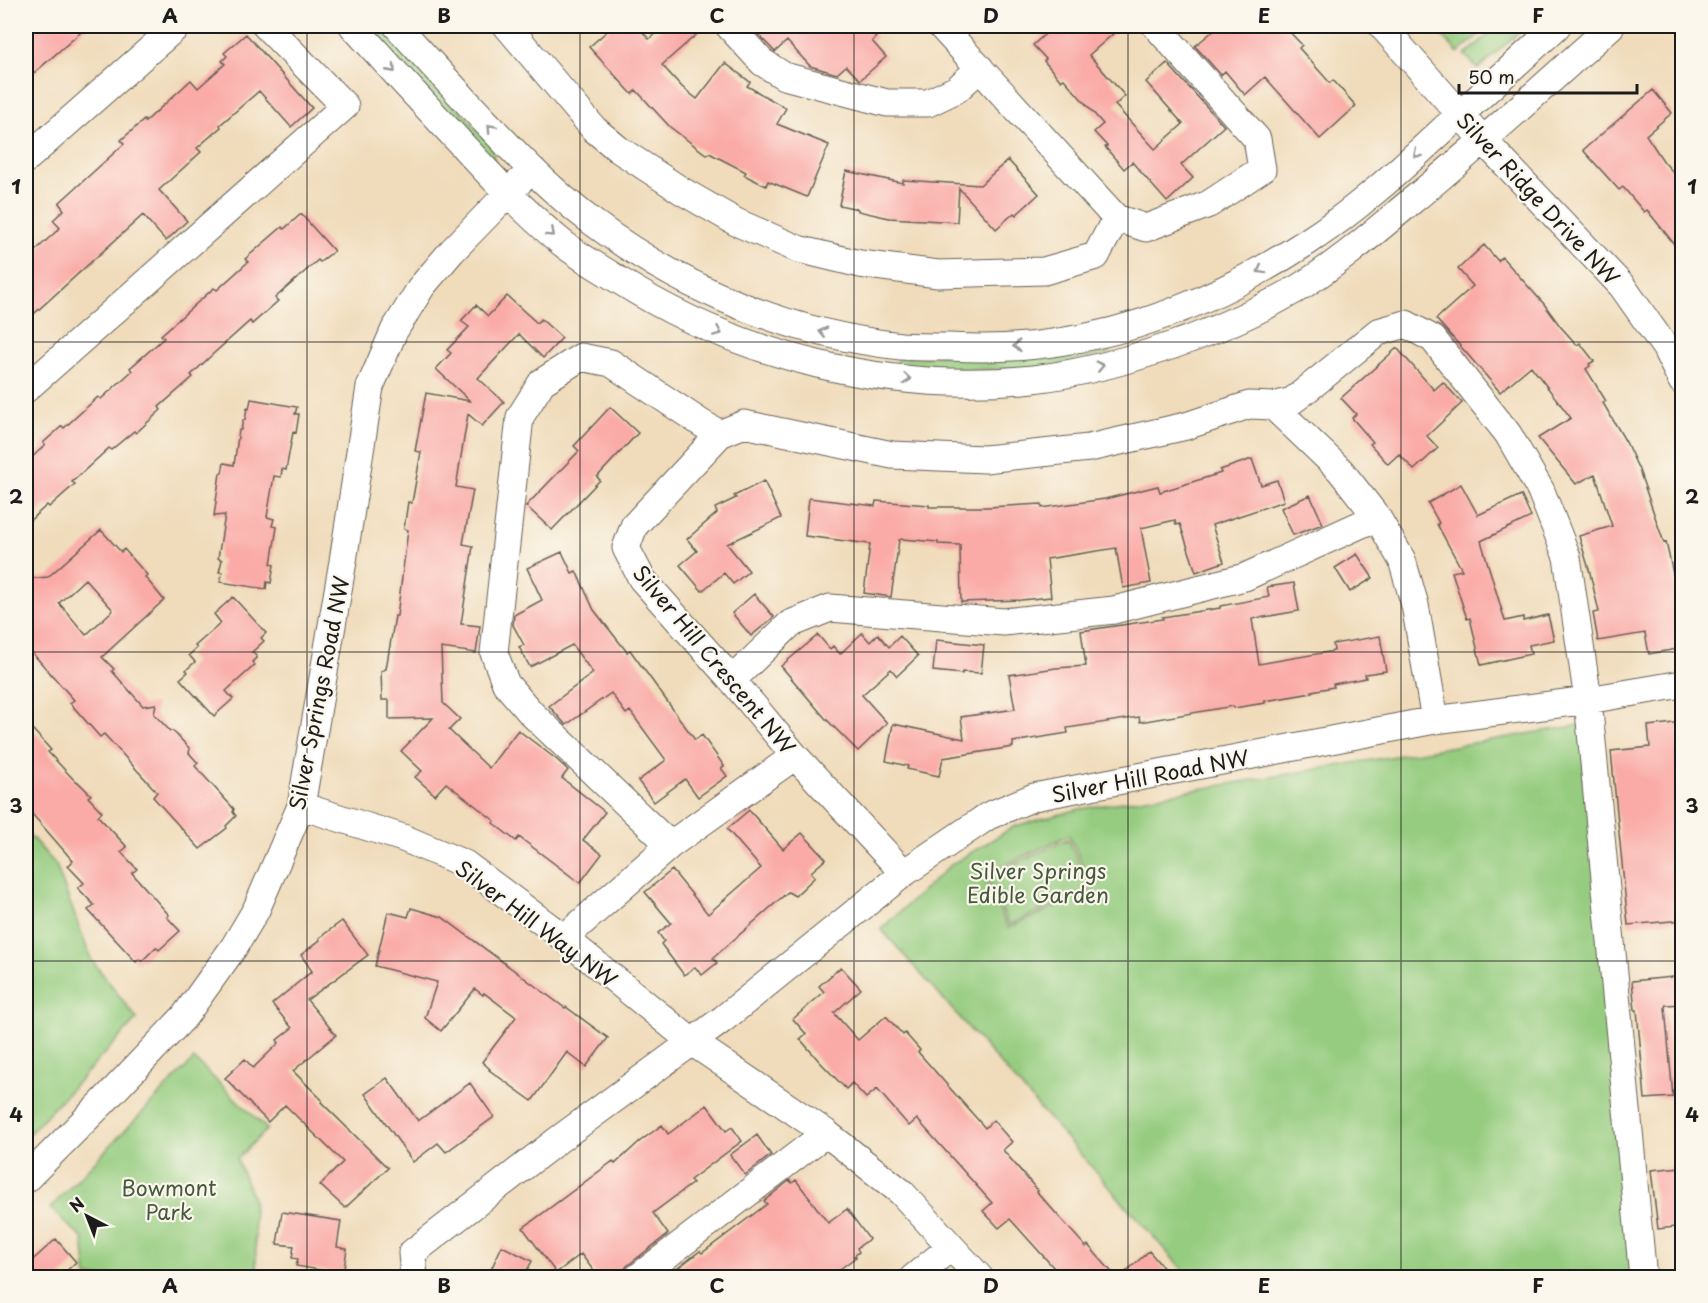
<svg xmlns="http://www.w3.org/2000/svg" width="1708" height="1303" viewBox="0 0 1708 1303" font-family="'Playpen Sans',sans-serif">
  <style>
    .green { fill: #95cc7f; stroke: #58744e; stroke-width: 1.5; fill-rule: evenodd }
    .building { fill: #faaba7; fill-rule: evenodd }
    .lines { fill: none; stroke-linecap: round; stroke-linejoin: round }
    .minor-casing { stroke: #665f54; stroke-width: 29 }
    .minor { stroke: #fff; stroke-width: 27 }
    .oneway { stroke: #999 }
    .grid { fill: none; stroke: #1c1c1c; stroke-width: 1.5; stroke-opacity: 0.55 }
    .labels { text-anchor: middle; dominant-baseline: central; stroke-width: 4.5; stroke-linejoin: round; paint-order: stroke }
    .street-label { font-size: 21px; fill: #1c1c1c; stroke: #fbf7ec }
    .park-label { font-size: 21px; fill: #465a3f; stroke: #fbf7ec }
    .neatline { fill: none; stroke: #1c1c1c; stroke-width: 2 }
    .grid-label { font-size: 20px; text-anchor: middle; font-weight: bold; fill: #1c1c1c }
  </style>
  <rect width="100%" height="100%" fill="#fbf7ec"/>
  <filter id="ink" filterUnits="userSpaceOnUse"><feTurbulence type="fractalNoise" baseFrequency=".0167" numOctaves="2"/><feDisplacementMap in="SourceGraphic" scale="12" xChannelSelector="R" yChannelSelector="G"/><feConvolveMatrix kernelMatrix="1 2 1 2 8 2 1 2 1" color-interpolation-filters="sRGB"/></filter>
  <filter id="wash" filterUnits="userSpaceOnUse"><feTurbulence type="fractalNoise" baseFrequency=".008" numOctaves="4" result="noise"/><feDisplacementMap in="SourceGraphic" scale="24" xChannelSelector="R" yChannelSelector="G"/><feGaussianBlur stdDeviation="1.35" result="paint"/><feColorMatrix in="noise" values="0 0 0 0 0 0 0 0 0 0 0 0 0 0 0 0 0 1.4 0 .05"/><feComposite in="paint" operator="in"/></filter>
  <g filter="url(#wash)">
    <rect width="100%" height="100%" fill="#f0dcbb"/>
    <path class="green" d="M365,26H384L492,145L495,166Z
      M1438,26H1489L1458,53L1435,28Z
      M1498,26H1526L1478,69L1465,55Z
      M1106,341L1110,353L1042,369L898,370L897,359Z
      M1580,725L1645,1277H1189L881,929L952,864L1015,826L1080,809ZM1069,835L1094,889L1008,928L983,875Z
      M26,831L56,865L91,959L137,1019L26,1137Z
      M1068,839L1090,888L1009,925L987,876Z
      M194,1059L267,1129L237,1159L253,1199L257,1277H87L83,1239L50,1208Z"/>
    <g id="blocks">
      <path class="building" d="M32,26H88L26,80V31Z
        M613,26H637L649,39L664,26H706L662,65L682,87L697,99L725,63L750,82L747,86L786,108L777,124L829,145L807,197L768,181L766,186L744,175L746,172L709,153L707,155L670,127L636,90L632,94L589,47Z
        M750,26H866L876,37L872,41L886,57L860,80L846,66L837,74L810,66L787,41L775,52Z
        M1054,26H1122L1089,55L1125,96L1115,105L1155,149L1183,124L1146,82L1167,63L1224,126L1181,165L1193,178L1167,202L1132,162L1124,169L1105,147L1107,146L1094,132L1103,124L1064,79L1061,81L1044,61L1046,59L1033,45Z
        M1219,26H1284L1302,45L1299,48L1330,83L1333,80L1356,106L1320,139L1265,77L1245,95L1225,71L1221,75L1195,46Z
        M246,34L312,108L291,127L259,91L220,125L221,127L197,148L201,152L159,190L187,221L166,241L143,215L26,321V259L60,228L53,220L64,210L59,203L124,144L121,140L144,120L145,122L191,80L198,88L225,64L222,61L227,56L224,53Z
        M1653,90L1672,113L1646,135L1664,162L1683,183V255L1647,210L1644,212L1623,187L1619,190L1583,150Z
        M1008,160L1039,194L1016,215L1014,213L996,229L959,188L957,222L889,218L858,211V209L839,205L846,171L903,183V180L980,185Z
        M301,214L334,251L320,262L318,260L275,298L278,301L252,324L250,321L213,354L191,375L193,377L159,407L161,410L136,433L134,431L111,450L109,448L72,482L75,484L49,507L47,505L26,524V463L45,445L43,443L62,426L64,428L98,397L101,399L132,371L130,368L164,338L161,335L214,288L217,290L248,262L245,259L282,227L284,229Z
        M1484,245L1498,261L1502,257L1544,304L1560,326L1577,345L1580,343L1594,361L1589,364L1590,366L1586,369L1606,401L1603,403L1626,442L1639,470L1664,543L1666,542L1679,601H1681L1683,612V648L1649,654L1645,633L1598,641L1593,613L1599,612L1590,573L1579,536L1612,526L1595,474L1576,484L1538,438L1571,418L1531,366L1500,392L1469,356L1436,319L1473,286L1458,269Z
        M507,296L537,323L541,319L562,338L543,358L519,334L478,378L504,402L482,426L468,414L456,487L473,490L463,544L473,546L461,624L480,626L476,653L441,648L443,703L460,719L449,730L489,768L518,730L556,759L568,770L562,778L605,812L583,840L602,854L580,883L519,837L516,841L493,823L495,821L446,783L435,795L415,777L422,771L401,751L433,718L389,719V700H382L381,671L386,669L395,616H397L408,530L404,529L408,502L412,503L421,452L415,451L426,393L470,401L436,369L451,353L447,350L469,327L461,321L476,305L488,316Z
        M1397,348L1434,390L1443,382L1462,403L1427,436L1438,448L1414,470L1399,454L1388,464L1370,444L1373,442L1352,418L1356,414L1341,398Z
        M251,399L297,407L295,414H299L296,433L293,432L286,470L282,469L281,477L274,476L267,517L274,519L272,526L277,527L271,564L274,565L271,583L267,582L266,589L220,582L222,572H219L222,560L218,558L225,515L214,516L220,473H222L224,463L234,465L239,430H241L243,420H245L247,408L249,409Z
        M610,407L638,433L597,477L600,480L552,530L526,506L579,451L574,446Z
        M1252,459L1261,485L1277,480L1284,501L1212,525L1224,562L1196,572L1180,524L1176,525L1175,520L1141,528L1151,583L1123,588L1116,548L1047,559L1051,597L1021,600L961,602L960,545L938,544V542L902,539L899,540L891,597L864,593L870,544L805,536L809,498L875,506L876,501L929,505V507H988L1042,504V508L1105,499L1158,486L1160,492L1221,473L1220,470Z
        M764,481L781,518L727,544L749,571L733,584L724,573L702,591L680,565L697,551L687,539L717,513L715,508L736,498L734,496Z
        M1461,484L1478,515L1521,495L1531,517L1481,541L1505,621L1523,617V621L1548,615L1554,640L1529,645L1531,654L1481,665L1470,618L1467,619L1452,572L1462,570L1437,524L1439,523L1428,503Z
        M1310,495L1323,524L1293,535L1281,508Z
        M101,530L121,552L124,549L147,575L145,577L164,600L102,657L114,669L112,671L143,706L156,704L154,714L170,731H173L190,749L189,753L198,763L195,766L234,809L233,812L236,816L226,826L227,828L200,849L153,797L157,792L104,734L100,737L70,703L74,700L26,646V579L48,577ZM85,579L113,610L86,635L59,603Z
        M562,552L572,573L576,571L594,610L627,652L630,650L695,740L702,735L724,766L721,768L727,776L698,797L685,779L654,802L638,781L666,760L630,711L626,714L611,693L566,725L549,706L593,673L572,645L530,667L519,647L524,645L513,625L514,615L542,600L527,568Z
        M1357,554L1373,578L1350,592L1335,568Z
        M1294,583L1299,611L1252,619L1259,664L1334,651L1333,644L1380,636L1386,671L1365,674L1366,678L1333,684L1334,687L1312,691V693L1265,701V703L1234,708L1233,706L1140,722L1139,717L1067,728L1068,733L1013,742V747L943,758L939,776L907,769L908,766L886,761L893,724L964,739L961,717L1015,709L1009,675L1056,668L1086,666L1081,631L1163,619L1162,617L1220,608V606L1269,597L1267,587Z
        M754,594L774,617L751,636L732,613Z
        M233,597L266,633L261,638L264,641L252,652L257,657L252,662L255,665L226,691L233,699L214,716L180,679L188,672L186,670L195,662L189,655L197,648L195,646L221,623L214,614Z
        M862,633L870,642L878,634L889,647L900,636L918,656L897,676L891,669L862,695L887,723L858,751L825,718L781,666L818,635L830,649L833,646L840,654Z
        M936,640L984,645L981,673L962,672V674L933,671Z
        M26,722L51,750L48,752L76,782L77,781L91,795L88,797L102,812L98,816L127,847L121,852L137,869L132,873L169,915L167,917L180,931L159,950L156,947L142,961L139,959L136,962L88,910L94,905L78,888L84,883L68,866L73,861L26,807Z
        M1683,722V920L1628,925L1611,751L1650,747L1648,726Z
        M749,810L783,849L802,833L826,859L811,872L815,877L795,896L788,892L713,958L717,963L702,975L695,967L684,975L661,944L664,941L658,933L671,923L645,892L672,870L708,914L761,868L727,829Z
        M411,908L442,917L565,1008L566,1007L608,1038L586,1067L567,1052L532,1101L489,1070L490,1069L482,1062L516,1017L484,993L483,995L475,989L441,1031L425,1018L437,982L375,966L388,912L408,917Z
        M342,921L368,955L307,1000L336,1035L293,1071L322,1100L321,1102L388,1168L345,1208L320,1185L343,1162L285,1105L268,1122L225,1078L245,1059L253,1068L279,1043L277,1040L292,1028L272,1004L312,971L301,955L320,940L319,938Z
        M841,967L861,989L834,1013L858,1040L886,1016L903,1035L905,1033L920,1050L918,1052L985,1128L993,1120L1012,1142L1003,1150L1038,1191L1037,1192L1086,1247L1088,1245L1117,1278H1063L1010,1219L999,1228L983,1211L992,1203L917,1119L909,1126L877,1089L866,1098L852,1083L846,1089L820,1062L800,1039L806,1034L793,1019L824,992L819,986Z
        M1683,976V1004L1666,1005L1665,1007L1673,1097L1645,1099L1637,1010H1635L1632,981Z
        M387,1078L418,1121L470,1083L494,1117L446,1152L438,1143L413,1162L365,1094Z
        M707,1105L726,1131L732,1127L742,1141L690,1180L693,1183L653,1213L668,1234L627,1266L622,1273L616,1278H599L581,1254L556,1273L523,1228L613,1161L615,1164L639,1142L662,1125L668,1134Z
        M757,1135L771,1155L745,1175L730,1155Z
        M1681,1167L1683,1226L1658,1229L1651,1170Z
        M790,1180L792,1183L796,1180L828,1223L847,1209L869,1239L857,1248L859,1252L854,1256L856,1257L828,1278H665L700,1251L702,1253L767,1204L764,1201Z
        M282,1212L341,1221L337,1247L347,1249L343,1274L296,1266L298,1259L292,1258L294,1246L277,1244Z
        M56,1239L76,1262L59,1278H26V1266Z
        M502,1246L532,1261L523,1278H487Z
        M1149,1251L1172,1278H1119Z"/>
    </g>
  </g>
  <g filter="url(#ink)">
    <use href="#blocks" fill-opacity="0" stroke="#665f54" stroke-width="1.5"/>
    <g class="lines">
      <g class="minor-casing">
        <path id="minor" d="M353,26C386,63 420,100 454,136C488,173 522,210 561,242C578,256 599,267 617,279C739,357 889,394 1033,379C1088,373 1141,357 1193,338C1227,325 1262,309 1295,290C1335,266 1372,234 1408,204C1478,147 1544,86 1611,26
          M397,26C424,56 453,87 481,117C516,154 550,190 591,221C682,289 788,334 901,346C917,347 933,347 949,347C986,349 1023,348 1059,342C1148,329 1232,291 1307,242C1357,210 1402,168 1445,128C1483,94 1520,60 1557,26
          M507,26L594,129L618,149L682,191L736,222L798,249L860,264L938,274L1044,271L1096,256L1116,218L941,26
          M729,26L762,62L784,76L887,103H928L957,89L980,68
          M1382,26L1483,140L1622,286L1665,347L1682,381
          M26,159L177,26
          M1116,218L1146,228L1209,204L1262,169L1257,139L1156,26
          M26,389L345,106L266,26
          M1273,406L1292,401L1300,395L1378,332L1406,324L1433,339L1508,434L1541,491L1567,557L1588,700L1643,1278
          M732,680L790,624L830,608L1004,622L1114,610L1245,577L1377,517
          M301,806L403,838L465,864L564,938L692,1042L723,1019L904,873L988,816L1034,797L1435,720L1588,700L1682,684
          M670,845L531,713L506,684L494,653L520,417L542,382L581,357L611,363L701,423L720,434
          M904,873L795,756L732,680L642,579L626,548L634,526L720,434L744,424L892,455L985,459L1089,448L1186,426L1249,405L1273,406L1340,470L1377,517L1402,560L1415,605L1435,720
          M564,938L670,845L795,756
          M26,1179L102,1103L184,1017L234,947L256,910L301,806L343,561L370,387L394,331L422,286L452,251L519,182
          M414,1278L412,1253L558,1140L692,1042L826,1133L901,1192L980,1278
          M637,1278L826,1133
          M913,1278L951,1247"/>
      </g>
      <use href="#minor" class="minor"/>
    </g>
    <defs><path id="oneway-chevron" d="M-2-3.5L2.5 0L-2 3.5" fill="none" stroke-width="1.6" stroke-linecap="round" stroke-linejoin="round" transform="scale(1.5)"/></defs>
    <g class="oneway">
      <use href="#oneway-chevron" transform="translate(392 69) rotate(48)"/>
      <use href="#oneway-chevron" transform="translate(491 128) rotate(-133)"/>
      <use href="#oneway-chevron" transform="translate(1417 154) rotate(138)"/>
      <use href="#oneway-chevron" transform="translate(551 233) rotate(42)"/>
      <use href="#oneway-chevron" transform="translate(1261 270) rotate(151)"/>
      <use href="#oneway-chevron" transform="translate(718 332) rotate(24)"/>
      <use href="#oneway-chevron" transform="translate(823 332) rotate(-167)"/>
      <use href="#oneway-chevron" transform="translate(1017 346) rotate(174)"/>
      <use href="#oneway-chevron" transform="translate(1100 366) rotate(-12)"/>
      <use href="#oneway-chevron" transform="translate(907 379) rotate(6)"/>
    </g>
  </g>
  <path class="grid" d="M307,26V1278M580,26V1278M854,26V1278M1128,26V1278M1401,26V1278M26,342H1682M26,652H1682M26,961H1682"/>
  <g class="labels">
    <g class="street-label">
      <text transform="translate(1539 198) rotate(47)">Silver Ridge Drive NW</text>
      <text transform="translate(715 659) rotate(50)">Silver Hill Crescent NW</text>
      <text transform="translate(318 693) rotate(-79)">Silver Springs Road NW</text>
      <text transform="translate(1150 775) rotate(-11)">Silver Hill Road NW</text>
      <text transform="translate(537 923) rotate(37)">Silver Hill Way NW</text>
    </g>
    <g class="park-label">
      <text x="1038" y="870">Silver Springs<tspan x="1038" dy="24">Edible Garden</tspan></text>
      <text x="169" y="1187">Bowmont<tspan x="169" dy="24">Park</tspan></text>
    </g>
  </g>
  <rect width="1708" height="1303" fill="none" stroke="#fbf7ec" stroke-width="66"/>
  <g transform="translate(87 1216) rotate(318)" stroke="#fbf7ec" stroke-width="4.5" paint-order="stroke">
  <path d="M0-4.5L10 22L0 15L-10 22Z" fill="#1c1c1c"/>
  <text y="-9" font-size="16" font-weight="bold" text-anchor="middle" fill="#1c1c1c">N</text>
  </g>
  <path d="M1459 84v9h178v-9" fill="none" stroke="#1c1c1c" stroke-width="3"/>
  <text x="1468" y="84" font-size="18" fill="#1c1c1c" stroke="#fbf7ec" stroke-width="4.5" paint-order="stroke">50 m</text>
  <rect x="33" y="33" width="1642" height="1237" class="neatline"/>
  <g class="grid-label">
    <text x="170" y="23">A</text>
    <text x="444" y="23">B</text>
    <text x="717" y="23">C</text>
    <text x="991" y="23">D</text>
    <text x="1264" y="23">E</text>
    <text x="1538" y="23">F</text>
    <text x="16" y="194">1</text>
    <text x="1692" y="194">1</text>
    <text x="16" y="504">2</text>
    <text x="1692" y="504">2</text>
    <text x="16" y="813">3</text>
    <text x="1692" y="813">3</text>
    <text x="16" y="1122">4</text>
    <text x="1692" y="1122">4</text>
    <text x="170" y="1293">A</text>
    <text x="444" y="1293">B</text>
    <text x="717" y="1293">C</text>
    <text x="991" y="1293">D</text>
    <text x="1264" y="1293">E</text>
    <text x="1538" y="1293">F</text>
  </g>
</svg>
